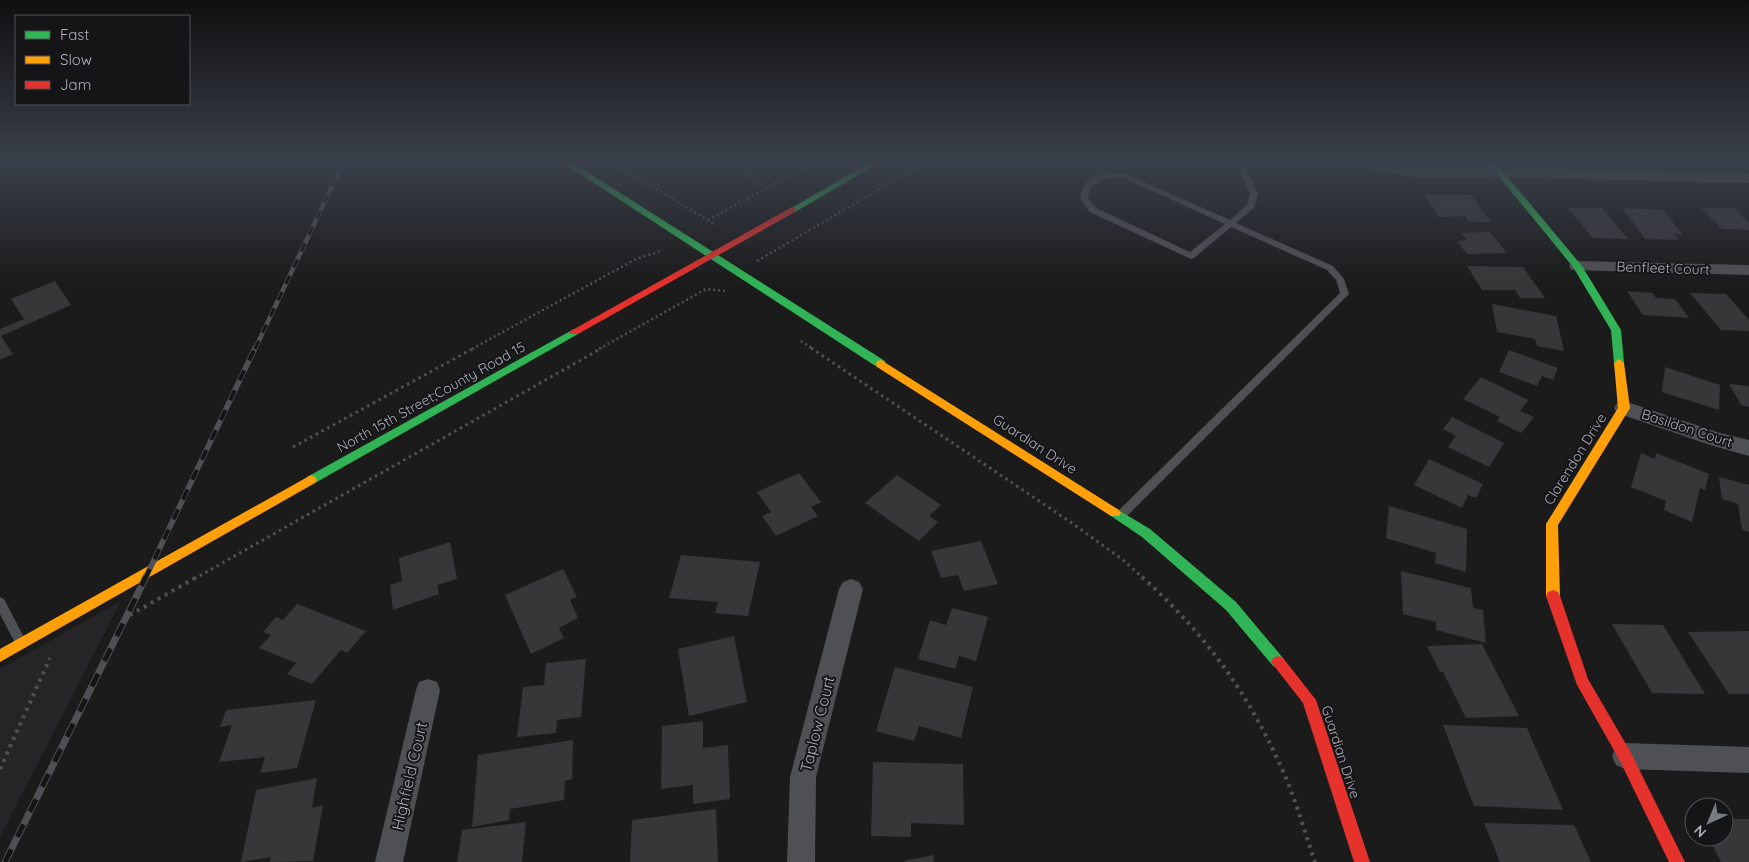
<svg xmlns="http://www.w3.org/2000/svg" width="1749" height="862" viewBox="0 0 1749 862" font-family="Quicksand,sans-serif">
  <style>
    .built { fill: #252527 }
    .building { fill: #373739 }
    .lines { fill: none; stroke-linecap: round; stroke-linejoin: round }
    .path-far2 { stroke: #515156; stroke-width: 2.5; stroke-dasharray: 2 3; stroke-linecap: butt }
    .path-far1 { stroke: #515156; stroke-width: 3; stroke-dasharray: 2.5 4; stroke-linecap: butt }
    .path { stroke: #515156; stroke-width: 4; stroke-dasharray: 3 5; stroke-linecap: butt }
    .lane { fill: #4f5054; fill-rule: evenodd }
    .street { fill: #4f5054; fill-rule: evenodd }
    .fast { fill: #30b455; fill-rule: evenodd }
    .slow { fill: #ff9f0a; fill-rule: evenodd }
    .jam { fill: #e5322d; fill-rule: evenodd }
    .rail-far2-casing { stroke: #4f5053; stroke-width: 4.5 }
    .rail-far1-casing { stroke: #4f5053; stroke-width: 5.5 }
    .rail-casing { stroke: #4f5053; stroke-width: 7 }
    .rail-far2 { stroke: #151517; stroke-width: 3; stroke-dasharray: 9; stroke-linecap: butt }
    .rail-far1 { stroke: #151517; stroke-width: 4; stroke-dasharray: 11; stroke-linecap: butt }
    .rail { stroke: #151517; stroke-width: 5; stroke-dasharray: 14; stroke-linecap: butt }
    .labels { text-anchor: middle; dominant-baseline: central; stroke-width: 4; stroke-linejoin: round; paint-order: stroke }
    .street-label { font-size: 14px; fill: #acaebc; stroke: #151517 }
    .near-street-label { font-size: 16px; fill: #acaebc; stroke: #151517 }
  </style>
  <rect width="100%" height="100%" fill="#1b1b1b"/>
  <path class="built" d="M121,601L0,837V669Z"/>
  <path class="building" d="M1424,195H1471L1491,222H1469L1465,216L1439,217Z
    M1568,208H1602L1628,239L1593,238Z
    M1622,208L1663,210L1683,235L1674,234L1679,240L1645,239Z
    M1701,208H1734L1749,223V230L1722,229Z
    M1490,232L1507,253L1467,254L1457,241L1467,240L1461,233Z
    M1467,266L1523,267L1545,298H1520L1515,290H1482Z
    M55,281L71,305L1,336L13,354L0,360V329L24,319L11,299Z
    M1627,291L1652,293L1656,298L1675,299L1689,318L1643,315Z
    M1690,293L1726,294L1749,320V331L1721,330Z
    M1492,304L1556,316L1564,351L1537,346L1535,339L1497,332Z
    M1509,350L1558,368L1553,380L1542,376L1537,386L1499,372Z
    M1665,367L1720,385L1719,410L1662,392Z
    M1481,377L1528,400L1520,411L1534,417L1521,433L1497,421L1500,417L1463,399Z
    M1729,384L1749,386V407L1741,405Z
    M1452,417L1504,443L1489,467L1448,447L1456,436L1443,429Z
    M1641,453L1655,459L1656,453L1709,474L1705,490L1700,488L1692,522L1664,510L1666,501L1631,487Z
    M1429,459L1483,484L1476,498L1468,495L1462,508L1414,485Z
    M799,473L821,502L811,507L818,516L776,536L762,516L771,512L757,492Z
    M897,475L941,505L929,516L938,522L919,541L865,503Z
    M1719,477L1749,485V532L1742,530L1738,504L1722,499Z
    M1389,506L1467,529L1466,572L1435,563L1436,553L1386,538Z
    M981,541L998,584L964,591L958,575L941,578L931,551Z
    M450,542L457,579L437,585L439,594L393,610L390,585L402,581L399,558Z
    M681,555L760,562L748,616L715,613L718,602L669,598Z
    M563,569L577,597L570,600L578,618L559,628L564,638L531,654L505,595Z
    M1401,571L1471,588L1473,608L1483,610L1486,643L1436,630V622L1403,614Z
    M297,604L366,631L347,653L341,650L312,684L287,674L296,663L259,648L271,635L263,632L276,617L283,620Z
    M952,608L988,617L976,661L959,656L955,669L918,659L930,620L946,625Z
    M1612,624L1663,625L1705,694L1652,693Z
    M1749,631V694H1729L1688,632Z
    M734,636L747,702L689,716L678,649Z
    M1482,644L1519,716L1466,718L1443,672H1440L1427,646Z
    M586,659L581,717L557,720L556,733L517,737L523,687L544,685L546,663Z
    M895,667L973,687L961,738L919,726L914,741L876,731Z
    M316,700L297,768L260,773L265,757L219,762L232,725L220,727L226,710Z
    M703,721V748L728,745L730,799L693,804V785L661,789L662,726Z
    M1443,725L1527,728L1563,810L1474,806Z
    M573,740L572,779L565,781L564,800L510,809L509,820L472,827L478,755Z
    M873,762L963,764L964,825L911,823V837L871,836Z
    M317,778L312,808L323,805L313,861L270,862L271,857L241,862L256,790Z
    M716,809L718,862H630L632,820Z
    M1724,819H1749V862H1721L1708,837H1724Z
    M526,822L522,862H457L462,830Z
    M1484,823L1574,825L1591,862H1500Z
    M933,855L934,862H905L904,861Z"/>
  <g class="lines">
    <path class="path-far2" d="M613,163L716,225
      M739,163L750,178L766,188
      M708,220L812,163
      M757,261L924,163
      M801,341L813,349
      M472,349L636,259L663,250
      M599,349L706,289L725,291"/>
    <path class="path-far1" d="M811,348L1072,523L1123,560L1144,579
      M293,447L474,348
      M194,579L602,348"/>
    <path class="path" d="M1142,577C1206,634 1251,697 1285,776C1297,803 1305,834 1315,862
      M123,619L197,577
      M0,769L50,658"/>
    <path class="lane" d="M1236,163H1244L1258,194L1254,208L1236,223L1333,266L1344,279L1349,294L1125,518H1117L1116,515L1117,512L1340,293L1336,280L1327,270L1231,227L1194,258L1191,259L1090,212L1080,198L1084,184L1098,175L1123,173L1230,220L1247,205L1250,194ZM1122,177L1225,224L1190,252L1096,208L1088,198L1091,187L1103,179Z
      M0,597L4,599L25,639L27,643L25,647L21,648L17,647L0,614Z"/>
    <path class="street" d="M1351,163H1384L1418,168L1499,167L1749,173V183L1499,177L1418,178L1358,167L1353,166Z
      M1577,261L1749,265V275L1571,270L1569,266L1571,262Z
      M1624,401L1720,433L1749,440V456L1710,445L1617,413L1614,408L1617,403Z
      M851,579L859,582L863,589L816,777L815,862H787L790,777L839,589L843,582Z
      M428,679L437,682L440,690L403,862H375L416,690L419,682Z
      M1625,743L1749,747V773L1625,769L1616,765L1612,756L1616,747Z"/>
    <path class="fast" d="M563,163H573L885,361L886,364L885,367H877Z
      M869,163H879L795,212H789L788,210Z
      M1488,163H1496L1582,266L1621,330L1624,363L1623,366L1619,367L1614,363L1611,330L1573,267Z
      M574,329L578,330L579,332L578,334L315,483H307L305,480L307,477Z
      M1115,508L1150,529L1236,602L1283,658L1285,662L1283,666L1278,668L1273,666L1226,610L1142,537L1111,516L1109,513L1111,510Z"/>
    <path class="slow" d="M1619,359L1624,363L1630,408L1558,525L1560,596L1558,600L1553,602L1548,600L1546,596V524L1618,408L1614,363Z
      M881,360L1119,510L1121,513L1119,516H1111L877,367L876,364L877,361Z
      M311,475L315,477L317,480L315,483L0,662V649Z"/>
    <path class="jam" d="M792,207L795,208V212L578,334H570L569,332Z
      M1553,590L1558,592L1560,596L1588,679L1630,751L1685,862H1669L1620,761L1577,685L1546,596L1548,592Z
      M1278,656L1283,658L1316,700L1370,862H1354L1303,703L1271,662L1273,658Z"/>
    <g class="rail-far2-casing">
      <path id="rail-far2" d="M255,349L343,163"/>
    </g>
    <g class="rail-far1-casing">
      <path id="rail-far1" d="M145,579L255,348"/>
    </g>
    <g class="rail-casing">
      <path id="rail" d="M5,862L146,577"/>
    </g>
    <use href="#rail-far2" class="rail-far2"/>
    <use href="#rail-far1" class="rail-far1"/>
    <use href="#rail" class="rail"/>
  </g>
  <linearGradient id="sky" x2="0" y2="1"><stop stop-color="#0f0f0f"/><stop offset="0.57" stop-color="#393f4a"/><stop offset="1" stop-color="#393f4a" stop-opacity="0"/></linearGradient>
  <rect width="1749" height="284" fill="url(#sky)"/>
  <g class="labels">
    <g class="street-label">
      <text transform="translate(1663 268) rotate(2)">Benfleet Court</text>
      <text transform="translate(431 397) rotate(-29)">North 15th Street;County Road 15</text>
      <text transform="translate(1687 428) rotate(18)">Basildon Court</text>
      <text transform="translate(1035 444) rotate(33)">Guardian Drive</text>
      <text transform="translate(1575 459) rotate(-58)">Clarendon Drive</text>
      <text transform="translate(1341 752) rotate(72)">Guardian Drive</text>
    </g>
    <g class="near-street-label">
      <text transform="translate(817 724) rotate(-76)">Taplow Court</text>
      <text transform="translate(409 776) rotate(-77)">Highfield Court</text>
    </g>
  </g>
  <rect x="15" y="15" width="175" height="90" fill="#151517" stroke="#515259"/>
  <rect x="25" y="31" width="25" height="8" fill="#30b455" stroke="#515259"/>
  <text x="60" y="40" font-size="15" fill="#acaebc">Fast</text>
  <rect x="25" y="56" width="25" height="8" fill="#ff9f0a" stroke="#515259"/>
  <text x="60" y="65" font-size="15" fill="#acaebc">Slow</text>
  <rect x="25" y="81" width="25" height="8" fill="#e5322d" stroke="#515259"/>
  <text x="60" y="90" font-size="15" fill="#acaebc">Jam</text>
  <g transform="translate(1709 822) rotate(224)"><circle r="24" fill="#151517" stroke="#515259"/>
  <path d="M0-4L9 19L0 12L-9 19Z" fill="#797b84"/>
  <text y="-8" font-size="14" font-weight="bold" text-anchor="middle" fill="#acaebc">N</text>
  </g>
</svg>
